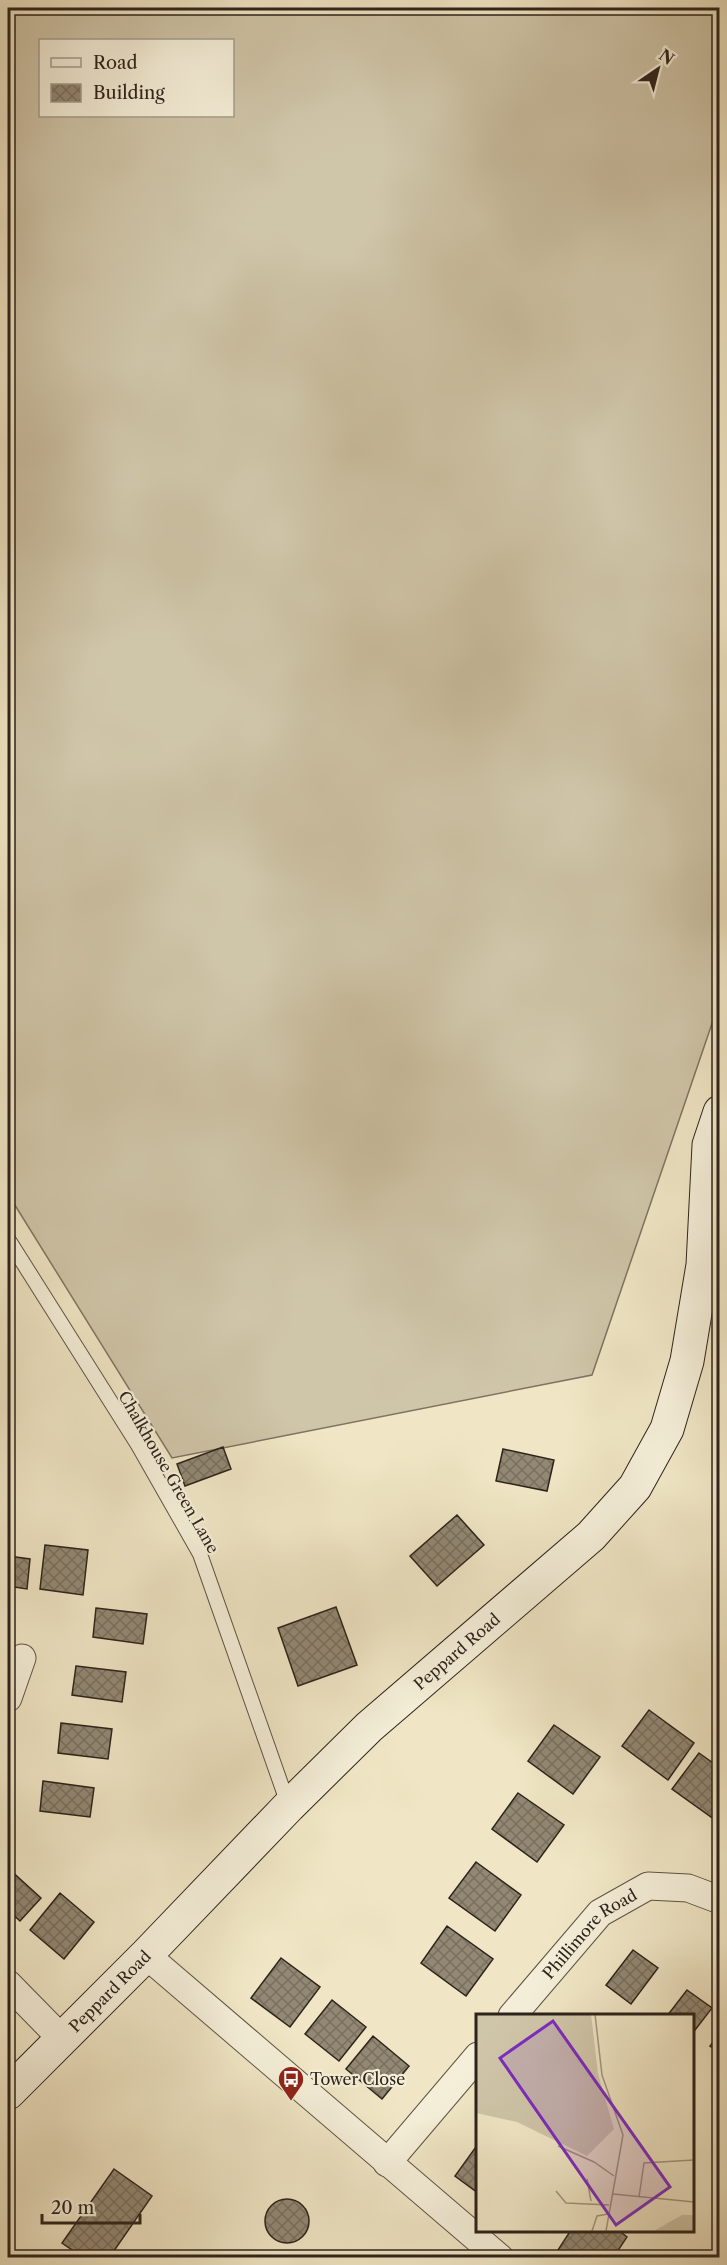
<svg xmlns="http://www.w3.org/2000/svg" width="727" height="2265" viewBox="0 0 727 2265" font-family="'Libre Caslon Text',serif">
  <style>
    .grass { fill: #cfc5a8; stroke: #7e7462; stroke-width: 1.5; fill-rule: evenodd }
    .building { fill: url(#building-cross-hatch); stroke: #2d231b; stroke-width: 1.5 }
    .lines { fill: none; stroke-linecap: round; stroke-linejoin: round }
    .lane-casing { stroke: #5e5446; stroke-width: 16 }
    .street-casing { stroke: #5e5446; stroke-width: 29 }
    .secondary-casing { stroke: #2d231b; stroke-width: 35 }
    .lane { stroke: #f5efd9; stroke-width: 14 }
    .street { stroke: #f5efd9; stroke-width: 27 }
    .secondary { stroke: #f5efd9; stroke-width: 33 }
    .labels { text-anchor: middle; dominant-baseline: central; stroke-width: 4.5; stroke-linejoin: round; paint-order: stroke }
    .street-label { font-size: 16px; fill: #2d231b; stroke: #f5efd9 }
    .poi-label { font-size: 16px; fill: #2d231b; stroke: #f5efd9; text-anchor: start }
    .inset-road { fill: none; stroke: #a29881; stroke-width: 1.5 }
    .view { fill: #7b2cbf; fill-opacity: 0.15; stroke: #7b2cbf; stroke-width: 3 }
    .inset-edge { fill: none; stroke: #2d231b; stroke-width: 3 }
  </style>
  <defs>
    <pattern id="building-cross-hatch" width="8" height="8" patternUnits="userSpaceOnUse" patternTransform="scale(1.5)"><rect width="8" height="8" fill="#928873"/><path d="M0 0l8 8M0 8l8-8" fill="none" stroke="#786f5e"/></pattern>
  </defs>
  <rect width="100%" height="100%" fill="#f0e6c5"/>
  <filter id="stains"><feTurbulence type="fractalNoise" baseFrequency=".00333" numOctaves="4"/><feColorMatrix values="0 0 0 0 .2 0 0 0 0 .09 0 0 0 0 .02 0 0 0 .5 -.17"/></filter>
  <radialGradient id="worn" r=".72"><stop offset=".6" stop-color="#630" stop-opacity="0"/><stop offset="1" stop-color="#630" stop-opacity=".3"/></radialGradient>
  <path class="grass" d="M8,8H719V1003L592,1375L172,1458L8,1194ZM40,40H232V116H40Z"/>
  <path class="building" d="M223,1447L231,1469L185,1486L177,1464Z
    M503,1449L554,1460L547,1491L496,1481Z
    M457,1515L484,1545L437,1586L410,1556Z
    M45,1545L88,1550L83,1595L40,1589Z
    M8,1556L30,1559L27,1589L8,1586Z
    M336,1607L357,1665L298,1686L278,1628Z
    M96,1608L147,1614L143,1644L93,1637Z
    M76,1666L126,1672L122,1702L72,1695Z
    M649,1710L694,1743L668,1780L622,1746Z
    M61,1723L112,1729L108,1759L58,1753Z
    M554,1725L600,1757L573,1794L528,1761Z
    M699,1753L720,1768V1820L718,1822L672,1789Z
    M43,1781L94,1788L90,1817L40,1811Z
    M518,1793L564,1825L537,1862L492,1829Z
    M476,1862L521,1895L495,1931L449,1898Z
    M8,1868L41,1898L20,1921L8,1910Z
    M60,1893L94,1922L64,1959L30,1930Z
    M447,1926L493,1959L466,1996L421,1963Z
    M633,1950L658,1968L631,2004L606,1985Z
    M281,1958L320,1987L290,2027L251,1998Z
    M687,1990L712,2008L692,2034V2016H667Z
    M332,2000L366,2027L339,2061L305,2034Z
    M720,2033V2053L710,2046Z
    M373,2036L409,2066L382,2099L346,2069Z
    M478,2144V2193L455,2176Z
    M114,2169L152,2196L109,2258H84L62,2243Z
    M265 2221a22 22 0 1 1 44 0a22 22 0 1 1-44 0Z
    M571,2230H618L627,2237L613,2258H563L556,2253Z"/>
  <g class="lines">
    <g class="lane-casing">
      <path id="lane" d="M8,1239L138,1445L200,1554L288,1804"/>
    </g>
    <g class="street-casing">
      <g id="street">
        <path d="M8,1698L22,1658"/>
        <path d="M146,1955L500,2258"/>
        <path d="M8,1984L62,2039"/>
        <path id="s1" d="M512,2016L600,1913L648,1886L688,1888L720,1900"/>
        <path d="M387,2163L478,2056"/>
      </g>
    </g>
    <g class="secondary-casing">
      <g id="secondary">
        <path id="s2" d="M8,2093L146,1955L289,1806L369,1727L591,1536L635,1487L667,1429L687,1361L703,1265L709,1145L720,1112"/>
      </g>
    </g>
    <use href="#lane" class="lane"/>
    <use href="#street" class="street"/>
    <use href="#secondary" class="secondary"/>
  </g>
  <defs>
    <g id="bus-pin" transform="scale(1.35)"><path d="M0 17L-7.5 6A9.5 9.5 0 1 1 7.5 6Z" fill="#8f2418" stroke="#f5efd9"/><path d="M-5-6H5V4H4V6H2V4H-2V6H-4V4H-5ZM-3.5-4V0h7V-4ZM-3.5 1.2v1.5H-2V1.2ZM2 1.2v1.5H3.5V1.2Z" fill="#fff"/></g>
  </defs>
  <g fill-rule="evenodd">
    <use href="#bus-pin" x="291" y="2079"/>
  </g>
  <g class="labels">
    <g class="street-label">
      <text transform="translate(169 1472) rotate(60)">Chalkhouse Green Lane</text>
      <text stroke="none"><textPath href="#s2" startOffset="630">Peppard Road</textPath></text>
      <text stroke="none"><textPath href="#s1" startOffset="114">Phillimore Road</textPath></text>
      <text stroke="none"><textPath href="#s2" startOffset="144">Peppard Road</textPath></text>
    </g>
    <g class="poi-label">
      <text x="310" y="2079">Tower Close</text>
    </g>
  </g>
  <g transform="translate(476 2014)">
    <rect width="218" height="218" fill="#f0e6c5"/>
    <path d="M0,0H115L122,60L138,115L111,142L41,108L0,99Z" fill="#cfc5a8"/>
    <path d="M206,201H217V217H178Z" fill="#cfc5a8"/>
    <path class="inset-road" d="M119,0L126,61L147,121L130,217M82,132L118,148L138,162M111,165L115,187M80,177L90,189L133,191M137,180L218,188M163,183L168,149L218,146M116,217L121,202L132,200"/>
    <path class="view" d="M77,7L194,173L140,211L24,44Z"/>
    <rect width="218" height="218" class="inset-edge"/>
  </g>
  <rect width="727" height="2265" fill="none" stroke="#f0e6c5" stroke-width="30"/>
  <rect x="9" y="9" width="709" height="2247" fill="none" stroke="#2d231b" stroke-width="3"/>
  <rect x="15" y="15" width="697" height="2235" fill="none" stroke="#2d231b" stroke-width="1.5"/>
  <rect x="39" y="39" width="195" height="78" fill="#f5efd9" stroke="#a59d8d" stroke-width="1.5"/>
  <rect x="51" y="58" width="30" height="9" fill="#f5efd9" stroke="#a59d8d" stroke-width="1.5"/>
  <text x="93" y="69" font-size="18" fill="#2d231b">Road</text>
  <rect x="51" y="84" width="30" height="18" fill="url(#building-cross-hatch)" stroke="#a59d8d" stroke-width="1.5"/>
  <text x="93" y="99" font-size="18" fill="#2d231b">Building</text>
  <g transform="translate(658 69) rotate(35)" stroke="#f5efd9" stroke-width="4.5" paint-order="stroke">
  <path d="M0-4.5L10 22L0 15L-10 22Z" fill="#2d231b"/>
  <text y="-9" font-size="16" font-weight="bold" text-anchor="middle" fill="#2d231b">N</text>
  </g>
  <path d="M42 2214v9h98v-9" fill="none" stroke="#2d231b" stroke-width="3"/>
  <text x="51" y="2214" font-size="18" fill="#2d231b" stroke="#f5efd9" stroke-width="4.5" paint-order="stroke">20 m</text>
  <rect width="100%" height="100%" filter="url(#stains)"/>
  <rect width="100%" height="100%" fill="url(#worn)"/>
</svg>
